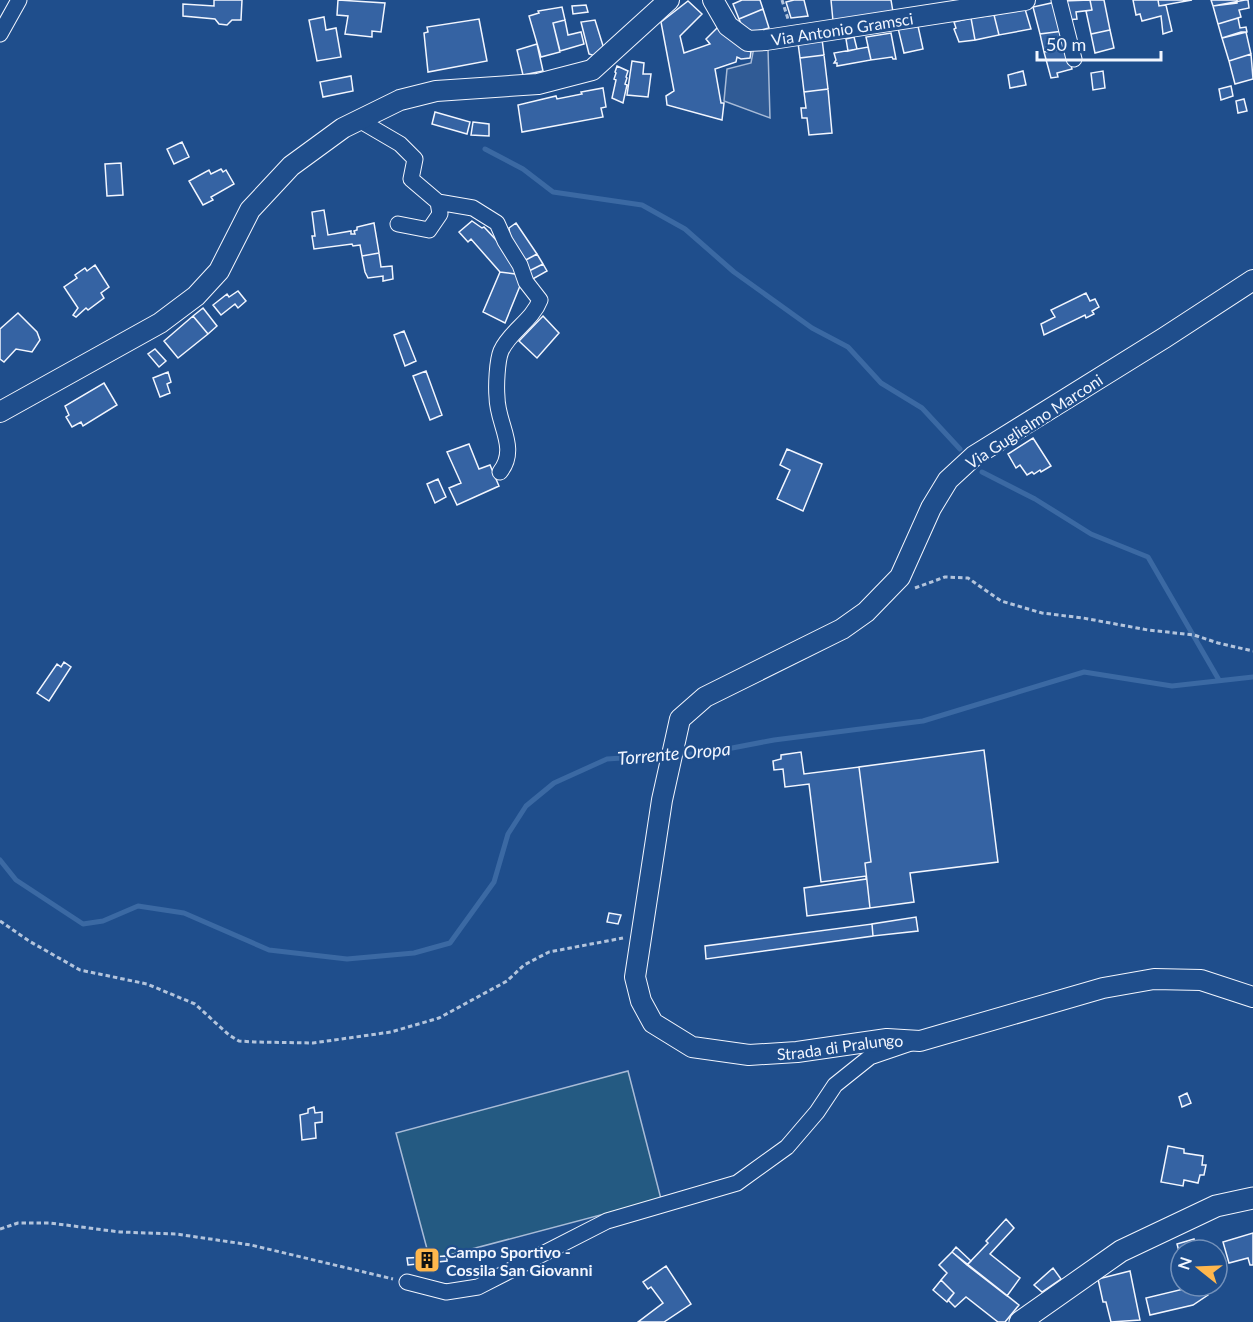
<svg xmlns="http://www.w3.org/2000/svg" width="1253" height="1322" viewBox="0 0 1253 1322" font-family="Lato,sans-serif">
  <style>
    .green { fill: #245a82; stroke: #a8bbd7; stroke-width: 1.5 }
    .parking { fill: #305b95; stroke: #a8bbd7; stroke-width: 1.5 }
    .lines { fill: none; stroke-linecap: round; stroke-linejoin: round }
    .stream { stroke: #3b69a3; stroke-width: 5 }
    .building { fill: #3563a3; stroke: #f2f6ff; stroke-width: 1.5 }
    .minor-casing { stroke: #f2f6ff; stroke-width: 17 }
    .tertiary-casing { stroke: #f2f6ff; stroke-width: 22 }
    .secondary-casing { stroke: #f2f6ff; stroke-width: 23 }
    .path { stroke: #b3c4dc; stroke-width: 3; stroke-dasharray: 4.5 3; stroke-linecap: butt }
    .minor { stroke: #1f4e8c; stroke-width: 15 }
    .tertiary { stroke: #1f4e8c; stroke-width: 20 }
    .secondary { stroke: #1f4e8c; stroke-width: 21 }
    .labels { text-anchor: middle; dominant-baseline: central; stroke-width: 4.5; stroke-linejoin: round; paint-order: stroke }
    .street-label { font-size: 16px; fill: #f2f6ff; stroke: #1f4e8c }
    .poi-label { font-size: 16px; font-weight: bold; fill: #f2f6ff; stroke: #1f4e8c; text-anchor: start }
    .water-label { font-size: 18px; font-style: italic; fill: #f2f6ff; stroke: #1f4e8c }
  </style>
  <rect width="100%" height="100%" fill="#1f4e8c"/>
  <path class="green" d="M628,1071L661,1199L430,1260L396,1133Z"/>
  <path class="parking" d="M754,47L768,49L770,118L724,101L727,69L751,63Z"/>
  <g class="lines">
    <path class="stream" d="M485,149L523,169L553,192L642,205L685,229L734,272L812,328L848,347L881,383L922,408L960,449
      M982,472L1035,499L1091,534L1148,557L1219,680
      M676,755L706,753L774,740L923,721L1084,672L1172,686L1253,677
      M0,860L16,880L83,924L103,921L138,906L184,913L269,950L347,959L414,953L450,943L494,882L508,834L526,806L554,783L607,759L667,755"/>
  </g>
  <path class="building" d="M214,0H242L241,20H232L227,25L219,24L215,19L183,16V4L214,6Z
    M338,0L385,3L381,32L372,31V37L345,34L348,16L337,15Z
    M742,0H760L763,9L739,19L733,4Z
    M794,0H804L808,16L791,18L786,2Z
    M831,0H891L893,12L833,21Z
    M1090,0L1092,10L1076,12L1077,19L1067,20L1063,1Z
    M1090,0H1104L1110,30L1091,34L1086,11L1092,10Z
    M1133,0H1158L1159,6L1166,5L1172,31L1163,34L1161,16L1142,21L1140,14L1136,15Z
    M1158,0H1192L1159,6Z
    M1211,0H1237V3L1213,6Z
    M1245,0H1248L1249,8L1239,10L1241,17L1218,24L1213,6Z
    M688,1L702,14L680,36L684,53L710,44L706,39L720,25L735,43L751,52L750,58L741,59L737,57L736,62L715,69L721,103H724L722,120L667,105L666,96L674,91L661,22Z
    M1056,2L1063,31L1040,34L1033,7Z
    M586,5L588,12L573,14L572,6Z
    M562,7L565,20L553,23L560,52L541,57L529,16L539,13L538,11Z
    M763,9L769,28L745,34L739,19Z
    M1025,9L1031,29L999,35L994,15Z
    M994,15L999,35L975,40L971,18Z
    M324,17L326,30L336,28L341,57L317,61L309,20Z
    M971,18L975,40L959,42L954,29L956,28L954,22Z
    M1238,18L1240,28L1246,27L1247,32L1222,38L1218,24Z
    M479,19L487,61L428,72L424,33L428,32L427,27Z
    M565,20L568,35L581,32L584,44L560,51L553,23Z
    M595,20L604,49L595,56L589,54L581,22Z
    M918,26L923,49L904,53L898,28Z
    M1110,30L1114,48L1095,53L1091,34Z
    M1063,31L1067,48L1044,52L1040,34Z
    M1241,32H1246L1251,54L1229,61L1222,38Z
    M891,33L896,59H893L892,57L871,60L866,37Z
    M854,37L857,49L848,51L846,39Z
    M822,39L824,55L800,58L798,43Z
    M537,44L543,71L523,75L517,50Z
    M868,47L871,60L837,66V63H834L836,60L834,53Z
    M1067,48L1072,69L1057,73L1058,77L1051,78L1044,52Z
    M1251,54L1253,79L1235,84L1229,61Z
    M824,55L828,89L804,92L800,58Z
    M632,61L644,63L643,74H651L648,97L627,95Z
    M617,66L628,71L626,77L627,78L625,84L627,85L623,103L612,98L616,80L614,79L616,73L615,72Z
    M1023,71L1026,85L1010,88L1008,75Z
    M1103,71L1105,88L1093,90L1091,73Z
    M351,76L353,91L323,97L320,82Z
    M1231,86L1233,96L1221,100L1219,89Z
    M603,88L606,107L601,108L603,117L522,132L518,105L556,96L557,99L582,94L581,92Z
    M828,89L832,133L809,135L807,118H802L801,108H806L804,92Z
    M1244,99L1247,111L1238,113L1236,101Z
    M435,112L470,122L467,134L432,124Z
    M473,122L489,124V136L471,135Z
    M182,142L189,157L174,164L167,149Z
    M121,163L123,195L107,196L105,164Z
    M221,169L223,172L226,170L234,184L211,197L213,200L203,205L189,181L209,170L211,174Z
    M324,210L328,235L351,231V234H355L354,231L357,230V227L374,223L379,253L362,256L360,245L353,246L352,244L314,249L312,236H315L312,212Z
    M472,221L482,228L484,227L513,258L519,267L515,274L500,272L471,239L468,242L459,232Z
    M516,223L537,254L522,262L510,236L509,228Z
    M379,253L381,267L392,266L393,279L383,281V276L368,278L365,272L362,256Z
    M537,254L543,264L527,272L522,262Z
    M543,264L547,271L531,280L527,272Z
    M95,265L109,287L101,293L104,298L88,310L86,308L76,317L73,315L78,308L64,287L77,278L75,275L85,268L87,271Z
    M500,272L515,274L522,281L505,323L483,312Z
    M238,291L246,301L238,308L235,304L221,315L213,305L227,294L229,297Z
    M1086,293L1090,301L1095,299L1099,307L1092,311L1094,314L1086,318L1085,315L1044,335L1041,324L1055,317L1051,310Z
    M203,308L217,326L208,334L193,316Z
    M18,313L37,332L40,340L32,352L16,349L4,362L0,359V329Z
    M193,316L208,334L178,358L164,341Z
    M543,316L559,333L537,358L519,341Z
    M404,331L416,361L405,366L394,335Z
    M155,349L166,361L159,367L148,354Z
    M426,371L442,415L430,420L413,376Z
    M168,372L171,382L167,384L170,393L160,397L153,378Z
    M104,383L117,405L83,426L81,422L72,427L66,417L69,415L65,406Z
    M1033,438L1051,466L1041,472L1040,470L1034,474L1032,472L1027,475L1020,465L1016,468L1008,454Z
    M469,444L479,469L490,465L499,486L457,505L449,488L461,483L447,452Z
    M787,449L822,464L803,511L777,499L790,470L780,465Z
    M438,479L446,497L435,503L427,484Z
    M64,662L71,667L49,701L37,693L57,664L61,667Z
    M984,750L998,862L910,873L914,902L870,908L865,863L871,862L859,767Z
    M801,752L804,774L859,767L871,862L865,863L870,908L807,916L804,888L866,879V876L821,882L809,784L785,787L783,769L774,770L773,761L781,759V755Z
    M609,913L621,915L618,924L607,922Z
    M916,917L918,931L873,936L872,924Z
    M872,924L873,936L706,959L705,946Z
    M1187,1093L1191,1103L1182,1107L1179,1097Z
    M314,1107L315,1113L322,1112V1122L315,1123L316,1138L302,1140L300,1115L308,1113V1109Z
    M1168,1146L1184,1149V1153L1203,1156L1202,1165H1206L1204,1175H1200L1198,1183L1184,1180L1183,1186L1161,1182Z
    M1006,1219L1014,1228L990,1254L1020,1278L1007,1296L967,1265L988,1243L986,1241Z
    M1253,1233V1265H1250L1248,1258L1229,1263L1223,1242Z
    M1194,1239L1196,1250H1181V1259L1177,1244Z
    M956,1247L971,1261L967,1265L952,1252Z
    M952,1252L1019,1305L1005,1322H998L966,1297L955,1307L948,1300L954,1293L941,1280L947,1273L939,1265Z
    M447,1256V1261L408,1265L407,1258Z
    M666,1266L691,1304L664,1322H638L663,1303L651,1287L648,1289L643,1282Z
    M1053,1268L1061,1279L1042,1292L1034,1285Z
    M1130,1271L1140,1320L1111,1322L1106,1302H1103L1098,1279Z
    M941,1280L954,1293L947,1302L933,1290Z
    M1188,1286H1205L1208,1295L1193,1305L1150,1315L1146,1298L1188,1288Z"/>
  <g class="lines">
    <g class="minor-casing">
      <path id="minor" d="M1059,0L1074,59
        M0,34L19,0
        M359,120L400,144L415,159L411,179L438,202L440,214L429,230L398,224
        M438,202L473,208L497,223L505,241L520,265L526,282L540,300C532,321 510,331 501,351C497,361 496,386 497,397C497,424 519,448 500,472
        M407,1282L446,1292L478,1287L607,1221L737,1183L787,1147L817,1112L835,1085L870,1057L911,1043"/>
    </g>
    <g class="tertiary-casing">
      <g id="tertiary">
        <path id="s1" d="M713,0L728,26L748,41L766,40L1025,0"/>
        <path id="s2" d="M1253,280L1164,338L974,456L948,480L931,508L900,577L866,612L842,629L705,697L680,719L662,800L635,977L641,1001L653,1023L692,1047L749,1055L797,1052L887,1039L920,1041L1103,988L1154,979L1201,980L1253,997"/>
        <path d="M0,412L160,323L196,296L219,271L250,210L291,166L343,128L400,100L436,91L538,84L592,70L669,0"/>
      </g>
    </g>
    <g class="secondary-casing">
      <path id="secondary" d="M1020,1322L1121,1251L1216,1206L1253,1198"/>
    </g>
    <path class="path" d="M782,0L788,19
      M915,588L945,577L968,578L1001,601L1042,613L1083,618L1148,630L1194,635L1218,643L1253,651
      M0,921L29,941L80,970L147,984L195,1004L229,1035L239,1041L254,1042L313,1043L391,1032L439,1018L507,981L524,965L549,952L623,938
      M0,1229L18,1223H50L120,1232L176,1234L251,1245L393,1279"/>
    <use href="#minor" class="minor"/>
    <use href="#tertiary" class="tertiary"/>
    <use href="#secondary" class="secondary"/>
  </g>
  <defs>
    <g id="building-square" transform="scale(1.35)"><rect x="-9" y="-9" width="18" height="18" rx="4" fill="#ffb74d" stroke="#1f4e8c"/><path d="M-4-6H4V6H1V3H-1V6H-4ZM-2.5-4.3h1.7v1.8h-1.7ZM.8-4.3h1.7v1.8H.8ZM-2.5-1h1.7V.8h-1.7ZM.8-1h1.7V.8H.8Z" fill="#111"/></g>
  </defs>
  <g fill-rule="evenodd">
    <use href="#building-square" x="427" y="1260"/>
  </g>
  <g class="labels">
    <g class="street-label">
      <text stroke="none"><textPath href="#s1" startOffset="150">Via Antonio Gramsci</textPath></text>
      <text transform="translate(1034 421) rotate(-33)">Via Guglielmo Marconi</text>
      <text stroke="none"><textPath href="#s2" startOffset="1245">Strada di Pralungo</textPath></text>
    </g>
    <g class="poi-label">
      <text x="446" y="1251">Campo Sportivo -<tspan x="446" dy="18">Cossila San Giovanni</tspan></text>
    </g>
    <g class="water-label">
      <text transform="translate(674 753) rotate(-5)">Torrente Oropa</text>
    </g>
  </g>
  <g transform="translate(1199 1268) rotate(288)"><circle r="28" fill="#1f4e8c" stroke="#7391ba" stroke-width="1.5"/>
  <path d="M0-4.5L10 22L0 15L-10 22Z" fill="#ffb74d"/>
  <text y="-9" font-size="16" font-weight="bold" text-anchor="middle" fill="#f2f6ff">N</text>
  </g>
  <path d="M1037 51v9h124v-9" fill="none" stroke="#f2f6ff" stroke-width="3"/>
  <text x="1046" y="51" font-size="18" fill="#f2f6ff" stroke="#1f4e8c" stroke-width="4.5" paint-order="stroke">50 m</text>
</svg>
